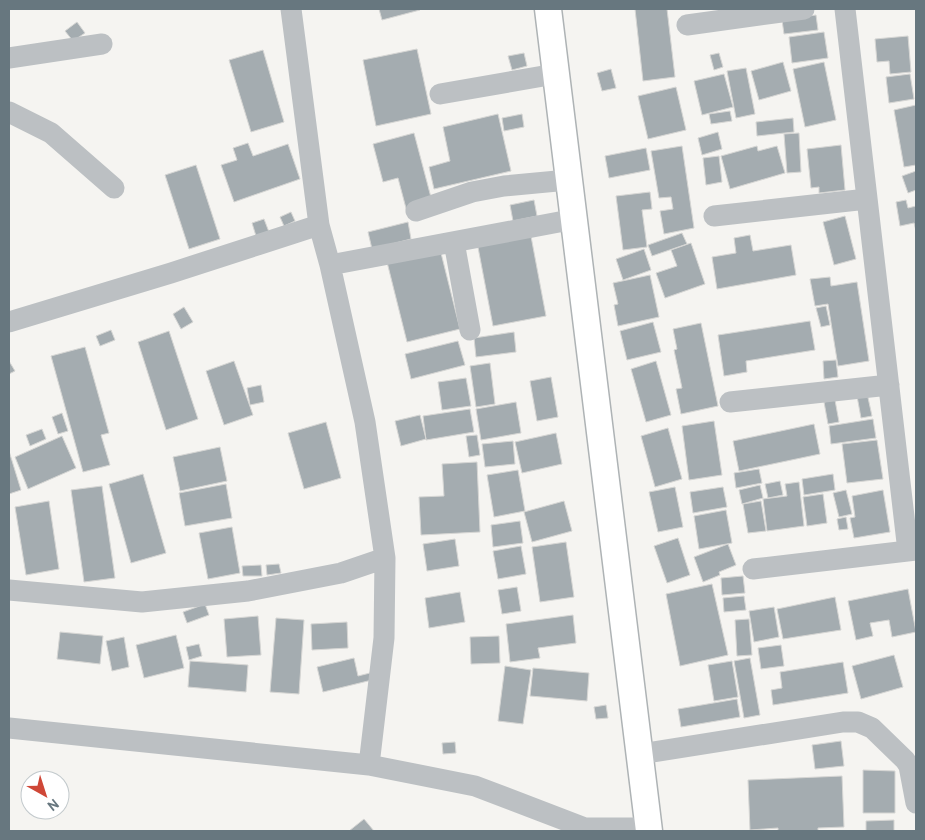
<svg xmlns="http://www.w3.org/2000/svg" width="925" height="840" viewBox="0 0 925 840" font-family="Overpass,sans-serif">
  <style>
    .building { fill: #a4acb0; stroke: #d6d6d4 }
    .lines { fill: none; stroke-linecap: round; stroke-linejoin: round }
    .major-casing { stroke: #aeb3b5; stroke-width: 29 }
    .minor { stroke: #bcc0c3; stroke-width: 21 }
    .major { stroke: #fff; stroke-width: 26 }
  </style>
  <rect width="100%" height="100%" fill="#f5f4f1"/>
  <path class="building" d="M379,9H419L420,10L382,20Z
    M635,9H667L675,77L643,81Z
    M816,15L818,30L784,34L782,20Z
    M77,22L85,33L73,41L65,31Z
    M824,32L828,58L792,63L789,37Z
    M908,36L911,72L890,74L889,61L877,62L875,39Z
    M417,49L431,114L376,126L363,60Z
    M263,50L284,122L251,132L229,60Z
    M524,53L527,66L512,70L508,56Z
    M719,53L723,67L714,70L710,55Z
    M783,62L791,91L759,100L751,71Z
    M824,62L836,120L805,127L793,69Z
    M746,68L755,114L736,118L727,71Z
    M611,69L616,88L602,91L597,73Z
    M724,74L733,107L702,115L694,81Z
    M910,74L914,99L889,103L886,77Z
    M676,87L686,130L648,139L638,96Z
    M916,105V165L904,167L894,110Z
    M730,111L732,121L711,124L709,114Z
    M498,114L511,171L434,189L429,167L450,161L443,127Z
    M522,114L524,127L504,131L502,118Z
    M793,118L794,132L757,136L756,122Z
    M718,132L722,149L702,155L698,138Z
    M414,133L433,205L407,212L398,178L383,182L373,144Z
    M799,133L801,172L787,173L784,134Z
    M248,143L253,156L288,144L300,179L234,202L221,165L237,160L233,148Z
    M841,145L845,190L819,193V187L811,188L807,149Z
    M682,146L694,228L664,234L660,211L673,209L671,197L659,198L651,151Z
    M757,146L758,151L777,146L785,173L730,189L721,156Z
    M646,148L650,170L609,178L605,156Z
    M719,156L722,182L706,185L703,158Z
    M196,165L220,239L189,249L165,175Z
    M916,171V190L908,193L902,176Z
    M650,192L652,209L642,210L647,247L623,250L616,196Z
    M534,200L537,216L513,221L510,205Z
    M906,200L908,208L916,206V231L914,223L900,226L896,202Z
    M291,212L295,221L284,226L280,217Z
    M845,216L856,259L834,265L823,222Z
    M264,219L269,232L256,236L252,223Z
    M408,222L411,239L372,249L368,232Z
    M530,231L546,316L493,326L477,242Z
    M682,233L687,244L652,256L648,245Z
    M750,235L753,251L791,245L796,275L717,289L712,257L736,253L734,238Z
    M691,243L705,284L665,298L656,273L677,266L671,250Z
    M440,249L460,329L407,342L387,262Z
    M644,249L651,270L623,280L616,259Z
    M650,275L659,317L618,326L614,305L618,304L613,283Z
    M830,277L831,286L857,282L869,361L838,366L828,304L815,306L810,279Z
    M826,306L830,325L821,327L816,308Z
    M184,307L193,322L181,329L173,314Z
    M810,321L815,350L746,361L747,372L724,376L718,335Z
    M653,322L661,352L627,360L620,331Z
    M701,323L718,406L681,414L676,389L682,388L674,350L677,349L673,329Z
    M111,330L115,340L100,346L96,336Z
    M169,331L198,419L166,430L138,342Z
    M514,332L516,352L476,357L474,338Z
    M458,341L465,365L411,379L405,354Z
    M85,347L109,433L101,435L110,465L83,472L51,356Z
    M836,360L838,377L824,379L823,361Z
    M9,361L15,371L9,374Z
    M234,361L253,415L224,425L206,371Z
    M656,361L671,415L646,422L631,369Z
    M490,363L495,404L476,407L470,366Z
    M551,377L558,417L537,421L530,381Z
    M466,378L471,406L442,410L438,382Z
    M261,385L264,402L250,405L247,388Z
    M867,393L872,416L861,418L857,396Z
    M835,400L839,422L828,424L824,402Z
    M516,402L521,433L481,440L476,409Z
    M470,409L474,432L426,440L423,416Z
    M62,413L68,431L58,434L52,417Z
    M420,415L426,439L401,446L395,421Z
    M873,419L876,438L831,444L829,426Z
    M714,421L722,475L689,480L682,426Z
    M326,422L341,478L304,489L288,433Z
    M814,424L820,454L739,471L733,441Z
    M668,428L682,479L655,487L641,436Z
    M42,429L46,439L30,446L26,435Z
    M556,433L562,464L522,473L515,442Z
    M477,435L480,455L469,457L466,436Z
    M62,436L76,468L28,489L15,457Z
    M877,440L883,479L847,483L842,444Z
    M513,441L515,464L485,467L482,444Z
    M220,447L227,481L180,491L173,457Z
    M9,451L21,490L9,494Z
    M477,462L480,532L421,535L419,497L444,496L442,464Z
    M759,469L762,483L736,488L734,473Z
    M518,470L525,511L494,517L487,475Z
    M143,474L166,553L131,563L109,484Z
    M833,474L835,490L804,495L802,479Z
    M780,481L783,495L768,498L765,484Z
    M799,482L804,526L767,531L763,499L787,496L785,484Z
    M226,484L232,518L185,526L179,493Z
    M760,485L763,498L742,504L739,490Z
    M102,486L115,578L84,582L71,490Z
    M675,487L683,527L658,532L649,492Z
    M723,487L727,507L693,513L690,492Z
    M846,490L852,514L839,517L833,493Z
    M883,490L890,532L854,538L850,518L855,517L852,496Z
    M823,494L827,523L807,526L803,497Z
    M49,501L59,569L26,575L15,507Z
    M564,501L572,531L532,542L524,512Z
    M761,501L766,531L748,533L743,504Z
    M726,510L732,543L699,549L694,516Z
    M846,517L848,529L839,530L837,519Z
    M520,521L523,543L493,547L491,525Z
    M232,527L240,573L208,579L199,533Z
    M678,538L690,575L667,583L654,546Z
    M455,539L459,566L427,571L423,544Z
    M566,542L574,597L540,602L532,547Z
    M728,544L736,565L719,572L720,575L703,582L694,557Z
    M521,546L526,574L498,579L493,551Z
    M279,564L281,573L267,575L266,565Z
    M261,565L262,576H243L242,566Z
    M743,576L745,593L722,595L721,578Z
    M712,584L728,655L680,666L666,594Z
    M517,587L521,611L502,614L498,590Z
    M908,589L916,632L892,637L889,620L870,623L873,636L856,640L848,601Z
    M460,592L465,622L429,628L425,598Z
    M744,596L746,610L724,612L723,598Z
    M835,597L841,630L783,639L777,609Z
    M205,604L209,615L187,623L183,612Z
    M774,607L779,637L754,642L749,611Z
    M573,615L576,643L538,648L540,658L510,662L506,624Z
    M258,616L261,655L227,657L224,619Z
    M276,618L304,620L299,694L270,692Z
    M749,619L752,655L737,656L735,620Z
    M347,622L348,648L312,650L311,624Z
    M60,632L103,636L100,664L57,659Z
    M176,635L184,668L144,678L136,645Z
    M499,636L500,663L471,664L470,637Z
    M124,637L129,667L112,671L106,641Z
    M199,644L202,656L189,660L186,647Z
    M781,645L784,666L761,669L758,648Z
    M894,655L903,687L861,699L852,666Z
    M354,658L358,676L370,673L372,680L323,692L317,667Z
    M750,658L760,715L744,718L734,661Z
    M190,661L248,665L246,692L188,687Z
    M732,661L738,697L714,701L708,665Z
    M843,662L848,693L773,705L771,690L782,688L780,672Z
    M505,666L531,670L523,724L498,721Z
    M533,668L589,673L587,701L530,696Z
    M737,699L740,717L681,727L678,709Z
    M606,705L608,718L596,719L594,707Z
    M841,741L844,766L815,769L812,745Z
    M455,742L456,753L443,754L442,743Z
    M863,770L895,771V813H863Z
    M842,776L844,827L818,828V831H778V828L750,830L748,780Z
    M364,819L374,831H349Z
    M894,820V831H866V821Z"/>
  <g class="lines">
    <g class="major-casing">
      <path id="major" d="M548,9L649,831"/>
    </g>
    <path class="minor" d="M845,9L908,551
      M687,25L804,9
      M9,58L102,44
      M440,94L555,74
      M9,112L51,133L114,188
      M416,211L472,192L504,186L568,180
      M714,216L867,199
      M454,242L470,330
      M330,265L575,219
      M9,322L171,273L319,225
      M730,402L889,385
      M753,569L916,550
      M9,590L142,602L248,591L341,573L385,558L365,422L330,265L319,225L291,9
      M9,728L369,765L475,786L585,828H649
      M640,754L843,722H858L872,728L905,760L909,766L916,803
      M369,765L384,638L385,558"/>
    <use href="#major" class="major"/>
  </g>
  <rect width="925" height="840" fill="none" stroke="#67777f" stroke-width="20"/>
  <g transform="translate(45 795) rotate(141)"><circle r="24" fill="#ffffff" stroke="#c2c9cc"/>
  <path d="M0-4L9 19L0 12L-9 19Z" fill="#cf4737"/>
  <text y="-8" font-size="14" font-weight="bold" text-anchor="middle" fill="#67777f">N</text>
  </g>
</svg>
